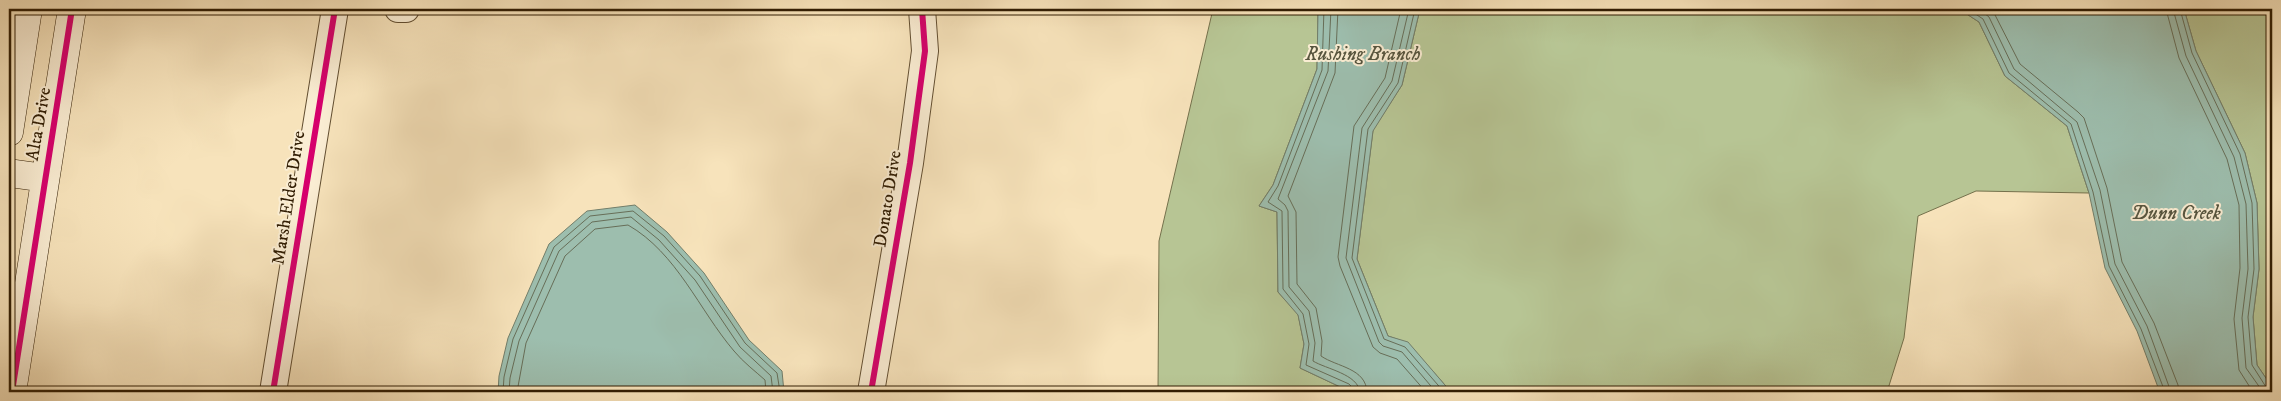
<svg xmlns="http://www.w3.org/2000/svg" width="2281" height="401" viewBox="0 0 2281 401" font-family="'IM FELL DW Pica',serif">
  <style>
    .green { fill: #b7c594; stroke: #74714c }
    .water { fill: #9dbeae; stroke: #727e6a }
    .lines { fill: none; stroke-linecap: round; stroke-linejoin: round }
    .shore { stroke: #676e58; stroke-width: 1 }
    .street-casing { stroke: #624e31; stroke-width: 28 }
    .secondary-casing { stroke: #311d03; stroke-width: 29 }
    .street { stroke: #faedd3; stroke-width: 26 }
    .secondary { stroke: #faedd3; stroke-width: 28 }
    .cycleway-casing { stroke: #faedd3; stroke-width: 9 }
    .cycleway { stroke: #d6006c; stroke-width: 6 }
    .labels { text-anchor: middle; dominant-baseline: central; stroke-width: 4; stroke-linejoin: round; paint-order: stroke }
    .street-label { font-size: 18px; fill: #311d03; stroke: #faedd3 }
    .water-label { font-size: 19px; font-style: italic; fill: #57553f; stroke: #faedd3 }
  </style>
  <rect width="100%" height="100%" fill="#f7e3bb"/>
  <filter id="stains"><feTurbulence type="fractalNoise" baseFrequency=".004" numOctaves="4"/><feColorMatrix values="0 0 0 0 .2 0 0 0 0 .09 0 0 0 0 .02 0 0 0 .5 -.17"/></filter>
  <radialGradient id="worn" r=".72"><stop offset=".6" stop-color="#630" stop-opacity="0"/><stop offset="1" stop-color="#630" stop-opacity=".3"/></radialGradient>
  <path class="green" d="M1213,9H1320L1318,13L1317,69L1273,185L1259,206L1277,212L1278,292L1298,314L1304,344L1300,368L1351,392H1158L1159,241Z
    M1420,9H1959L1979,22L2005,76L2067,126L2089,193L1976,191L1918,216L1904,338L1887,392H1451L1408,343L1388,336L1357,259L1373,130L1402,85Z
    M2184,9H2272V387L2257,365L2253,317L2259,269L2257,203L2245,153L2196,51Z"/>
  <path class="water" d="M1320,9H1420L1402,85L1373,131L1357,259L1388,336L1408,342L1451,392H1351L1300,368L1304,344L1298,315L1278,292L1277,212L1259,206L1273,185L1317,69L1318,12Z
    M1959,9H2184L2196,51L2245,153L2257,203L2259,269L2253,317L2257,365L2272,387V392H2163L2159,390L2137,331L2105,268L2089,193L2067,126L2005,76L1979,22Z
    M635,205L667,232L704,273L749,340L782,371L784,392H498L499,376L508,338L549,244L587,211Z"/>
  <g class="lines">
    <path class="shore" d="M1324,9L1322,70L1278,186L1268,202L1282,211L1283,289L1303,314L1309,344L1306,365L1349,384L1353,388V392
      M1331,9L1328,71L1278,199L1285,205L1288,211L1289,287L1309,311L1315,343L1313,361C1326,369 1358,374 1360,392
      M1338,9L1335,73L1288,196L1296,212L1297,284L1316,308L1322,341L1321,356C1337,367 1366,368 1367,392
      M1401,9L1385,78L1354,126L1338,257L1340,266L1373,347L1380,353L1397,359L1426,392
      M1409,9L1392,81L1362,128L1346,258L1379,342L1383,346L1402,352L1436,392
      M1415,9L1398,83L1368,129L1352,258L1384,339L1405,347L1444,392
      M1968,9L1983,19L2009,73L2071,124L2093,192L2109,266L2141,329L2165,392
      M1979,9L1989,17L2014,69L2077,122L2100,190L2115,264L2147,326L2171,392
      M1992,9L2020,64L2078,112L2084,118L2107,188L2122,262L2154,323L2178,385L2179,392
      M2166,9L2179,58L2227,159L2239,205L2240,268L2234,319L2239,370L2253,392
      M2173,9L2186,56L2234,157L2246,204L2248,269L2242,318L2246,368L2263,392
      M2180,9L2192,53L2240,154L2252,203L2254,269L2248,317L2252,365L2266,387L2272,389
      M503,392L504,377L513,339L554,247L590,216L633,211L664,236L700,276L745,343L777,373L780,392
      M509,392L510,378L519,341L559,251L592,222L631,217L659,240L695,280L740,347L771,376L773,392
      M517,392L526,343L565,256L595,229L628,225C677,253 699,310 734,351C743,362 755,371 765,380L766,392"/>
    <g class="street-casing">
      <path id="street" d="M398,9H406
        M273,392L335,9
        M871,392L910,163L925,51L922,9"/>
    </g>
    <g class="secondary-casing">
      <path id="secondary" d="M9,132L28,9
        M9,173L45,178
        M12,392L72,9"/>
    </g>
    <use href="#street" class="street"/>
    <use href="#secondary" class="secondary"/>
    <g class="cycleway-casing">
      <path id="cycleway" d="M12,392L72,9
        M273,392L335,9
        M871,392L910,163L925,51L922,9"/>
    </g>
    <use href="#cycleway" class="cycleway"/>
  </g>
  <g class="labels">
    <g class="street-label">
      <text transform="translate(39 124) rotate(-80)">Alta Drive</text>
      <text transform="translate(289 198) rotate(-81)">Marsh Elder Drive</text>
      <text transform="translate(888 199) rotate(-81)">Donato Drive</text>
    </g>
    <g class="water-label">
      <text x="1363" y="54">Rushing Branch</text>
      <text x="2176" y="213">Dunn Creek</text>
    </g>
  </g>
  <rect width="2281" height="401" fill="none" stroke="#f7e3bb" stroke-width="30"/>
  <rect x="10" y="10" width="2261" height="381" fill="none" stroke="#311d03" stroke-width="2.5"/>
  <rect x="15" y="15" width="2251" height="371" fill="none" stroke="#311d03"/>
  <rect width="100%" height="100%" filter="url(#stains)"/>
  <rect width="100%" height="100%" fill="url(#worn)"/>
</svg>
